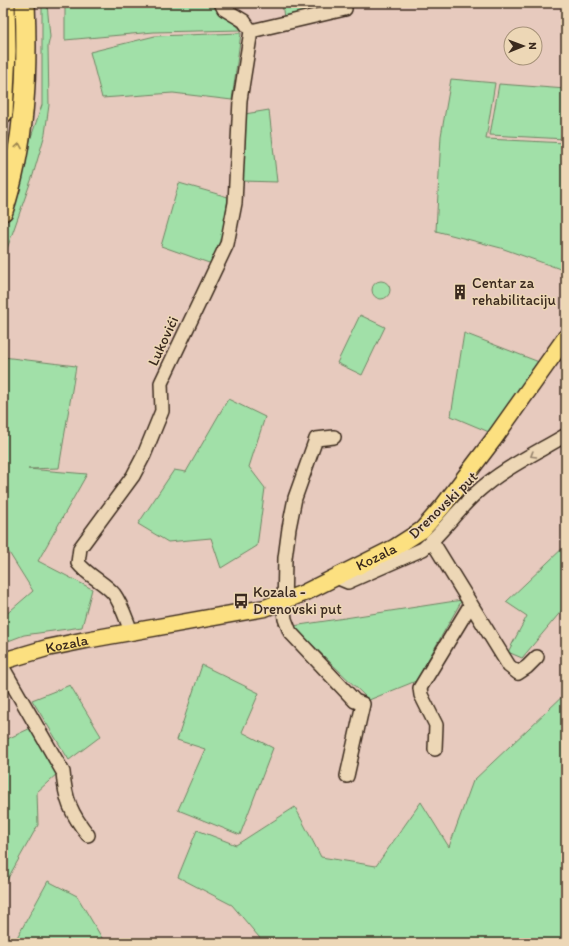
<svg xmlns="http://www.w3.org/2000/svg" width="569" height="946" viewBox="0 0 569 946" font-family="Itim,sans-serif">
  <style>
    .green { fill: #a1e0a8; stroke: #6e8563 }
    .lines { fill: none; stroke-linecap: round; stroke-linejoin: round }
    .minor-casing { stroke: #3b2a1e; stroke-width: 16 }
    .major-casing { stroke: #3b2a1e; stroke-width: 19 }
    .highway-casing { stroke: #3b2a1e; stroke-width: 22 }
    .minor { stroke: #edd7b6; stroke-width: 13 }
    .major { stroke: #fce080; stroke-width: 16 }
    .highway { stroke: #fce080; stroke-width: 19 }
    .oneway { stroke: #9c854f }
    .oneway2 { stroke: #94806a }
    .labels { text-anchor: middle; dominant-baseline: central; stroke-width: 3; stroke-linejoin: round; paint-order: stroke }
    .poi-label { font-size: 15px; fill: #3b2a1e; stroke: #edd7b6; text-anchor: start }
    .street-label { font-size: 15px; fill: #3b2a1e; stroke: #edd7b6 }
  </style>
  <rect width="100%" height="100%" fill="#e7cabe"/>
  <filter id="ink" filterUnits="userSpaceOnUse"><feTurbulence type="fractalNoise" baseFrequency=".025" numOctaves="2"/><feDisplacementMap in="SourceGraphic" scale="8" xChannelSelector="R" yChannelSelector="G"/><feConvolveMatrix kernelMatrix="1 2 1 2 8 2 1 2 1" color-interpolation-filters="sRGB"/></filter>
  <g filter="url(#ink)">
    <path class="green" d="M42,3H47L50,37L48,46L49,105L45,134L33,175L3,260V236L16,197L29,143L42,105Z
      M65,3H213L241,30L154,32L65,40Z
      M282,3H303L304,14L284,18Z
      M241,33L232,100L173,93L102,98L90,52L155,36Z
      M451,79L495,83L486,139L566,143V271L501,248L436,231L441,136Z
      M499,84L566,89V139L490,135Z
      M269,110L277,182L242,181L245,114Z
      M179,183L228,197L223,237L212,264L161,246Z
      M372 290a9 9 0 1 1 18 0a9 9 0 1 1-18 0Z
      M360,315L385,327L362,375L337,363Z
      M464,333L539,362L489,432L451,416Z
      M3,357L76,366L59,468L28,469L87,474L38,561L92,589L82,627L24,635L3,643V617L33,591L3,543Z
      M228,399L265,417L249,467L265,488L257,546L221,568L211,538L168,542L138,524L174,470L186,472Z
      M566,545V611L563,609L522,658L508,652L527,616L506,602Z
      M462,600L416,681L369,700L293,626Z
      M202,665L259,693L242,732L273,748L240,835L178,810L205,749L177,740Z
      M70,685L101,736L69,760L32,700Z
      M566,693V943H264L232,905L178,877L197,830L236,845L295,807L321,857L376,866L421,802L449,847L473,781Z
      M33,727L59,772L37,792L38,825L3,887V741Z
      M48,881L77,896L105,943H14Z"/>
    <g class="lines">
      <g class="minor-casing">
        <path id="minor" d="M251,31L345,9L344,3
          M334,437L316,439L295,498L289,528L285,558L284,611L285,619L290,632L355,701L363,704L347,776
          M432,541L509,666L518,673L527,667L537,657
          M336,577L348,582L423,549C443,532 457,510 476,493C502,469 536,453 566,435
          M131,631C126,619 122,605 114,594C104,582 88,576 78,563L80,548L133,476L144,455L162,411L161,383L227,244L235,203L240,100L251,31L244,21L224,9L221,3
          M3,668L63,772C65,799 71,814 88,835
          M435,749L436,725L421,695L420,688L471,604"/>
      </g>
      <g class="major-casing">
        <g id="major">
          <path id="s1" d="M3,661L47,648L86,640L265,608L304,593L394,548L422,530L443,506L493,440L566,337"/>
        </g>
      </g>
      <g class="highway-casing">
        <path id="highway" d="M3,113L6,51L5,3
          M3,211C25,145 28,73 25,3"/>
      </g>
      <use href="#minor" class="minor"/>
      <use href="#major" class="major"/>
      <use href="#highway" class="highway"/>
    </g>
    <defs><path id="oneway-chevron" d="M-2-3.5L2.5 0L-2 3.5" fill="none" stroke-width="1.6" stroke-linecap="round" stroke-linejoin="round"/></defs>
    <use class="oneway" href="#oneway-chevron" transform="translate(19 146) rotate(-80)"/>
    <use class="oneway2" href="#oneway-chevron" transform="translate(533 455) rotate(149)"/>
  </g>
  <defs>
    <g id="building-bare" transform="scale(1.2)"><path d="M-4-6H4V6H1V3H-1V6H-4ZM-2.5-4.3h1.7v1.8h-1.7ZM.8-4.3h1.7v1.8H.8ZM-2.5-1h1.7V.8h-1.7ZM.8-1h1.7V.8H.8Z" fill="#3b2a1e" stroke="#edd7b6" stroke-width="2.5" paint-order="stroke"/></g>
    <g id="bus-bare" transform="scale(1.2)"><path d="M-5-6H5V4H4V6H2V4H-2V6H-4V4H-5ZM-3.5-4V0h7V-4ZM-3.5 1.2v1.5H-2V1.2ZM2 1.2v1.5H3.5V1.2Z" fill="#3b2a1e" stroke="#edd7b6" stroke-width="2.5" paint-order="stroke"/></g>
  </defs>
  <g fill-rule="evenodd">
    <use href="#building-bare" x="460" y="292"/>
    <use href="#bus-bare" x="241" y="601"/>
  </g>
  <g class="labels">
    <g class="poi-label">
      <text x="472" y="283">Centar za<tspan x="472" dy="17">rehabilitaciju</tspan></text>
      <text x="253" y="592">Kozala -<tspan x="253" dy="17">Drenovski put</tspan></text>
    </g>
    <g class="street-label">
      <text transform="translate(163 341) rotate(-65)">Lukovići</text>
      <text transform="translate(443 505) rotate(-44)">Drenovski put</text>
      <text stroke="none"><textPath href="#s1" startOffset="390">Kozala</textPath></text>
      <text stroke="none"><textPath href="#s1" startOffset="66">Kozala</textPath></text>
    </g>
  </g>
  <rect width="569" height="946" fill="none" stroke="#edd7b6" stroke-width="16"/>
  <rect x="8" y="8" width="553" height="930" fill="none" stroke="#3b2a1e" stroke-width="1.5" filter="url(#ink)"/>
  <g transform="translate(523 46) rotate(89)"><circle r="19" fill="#edd7b6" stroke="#a69279"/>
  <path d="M0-3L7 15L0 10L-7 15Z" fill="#3b2a1e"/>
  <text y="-6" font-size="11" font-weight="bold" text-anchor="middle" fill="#3b2a1e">N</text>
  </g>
</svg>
